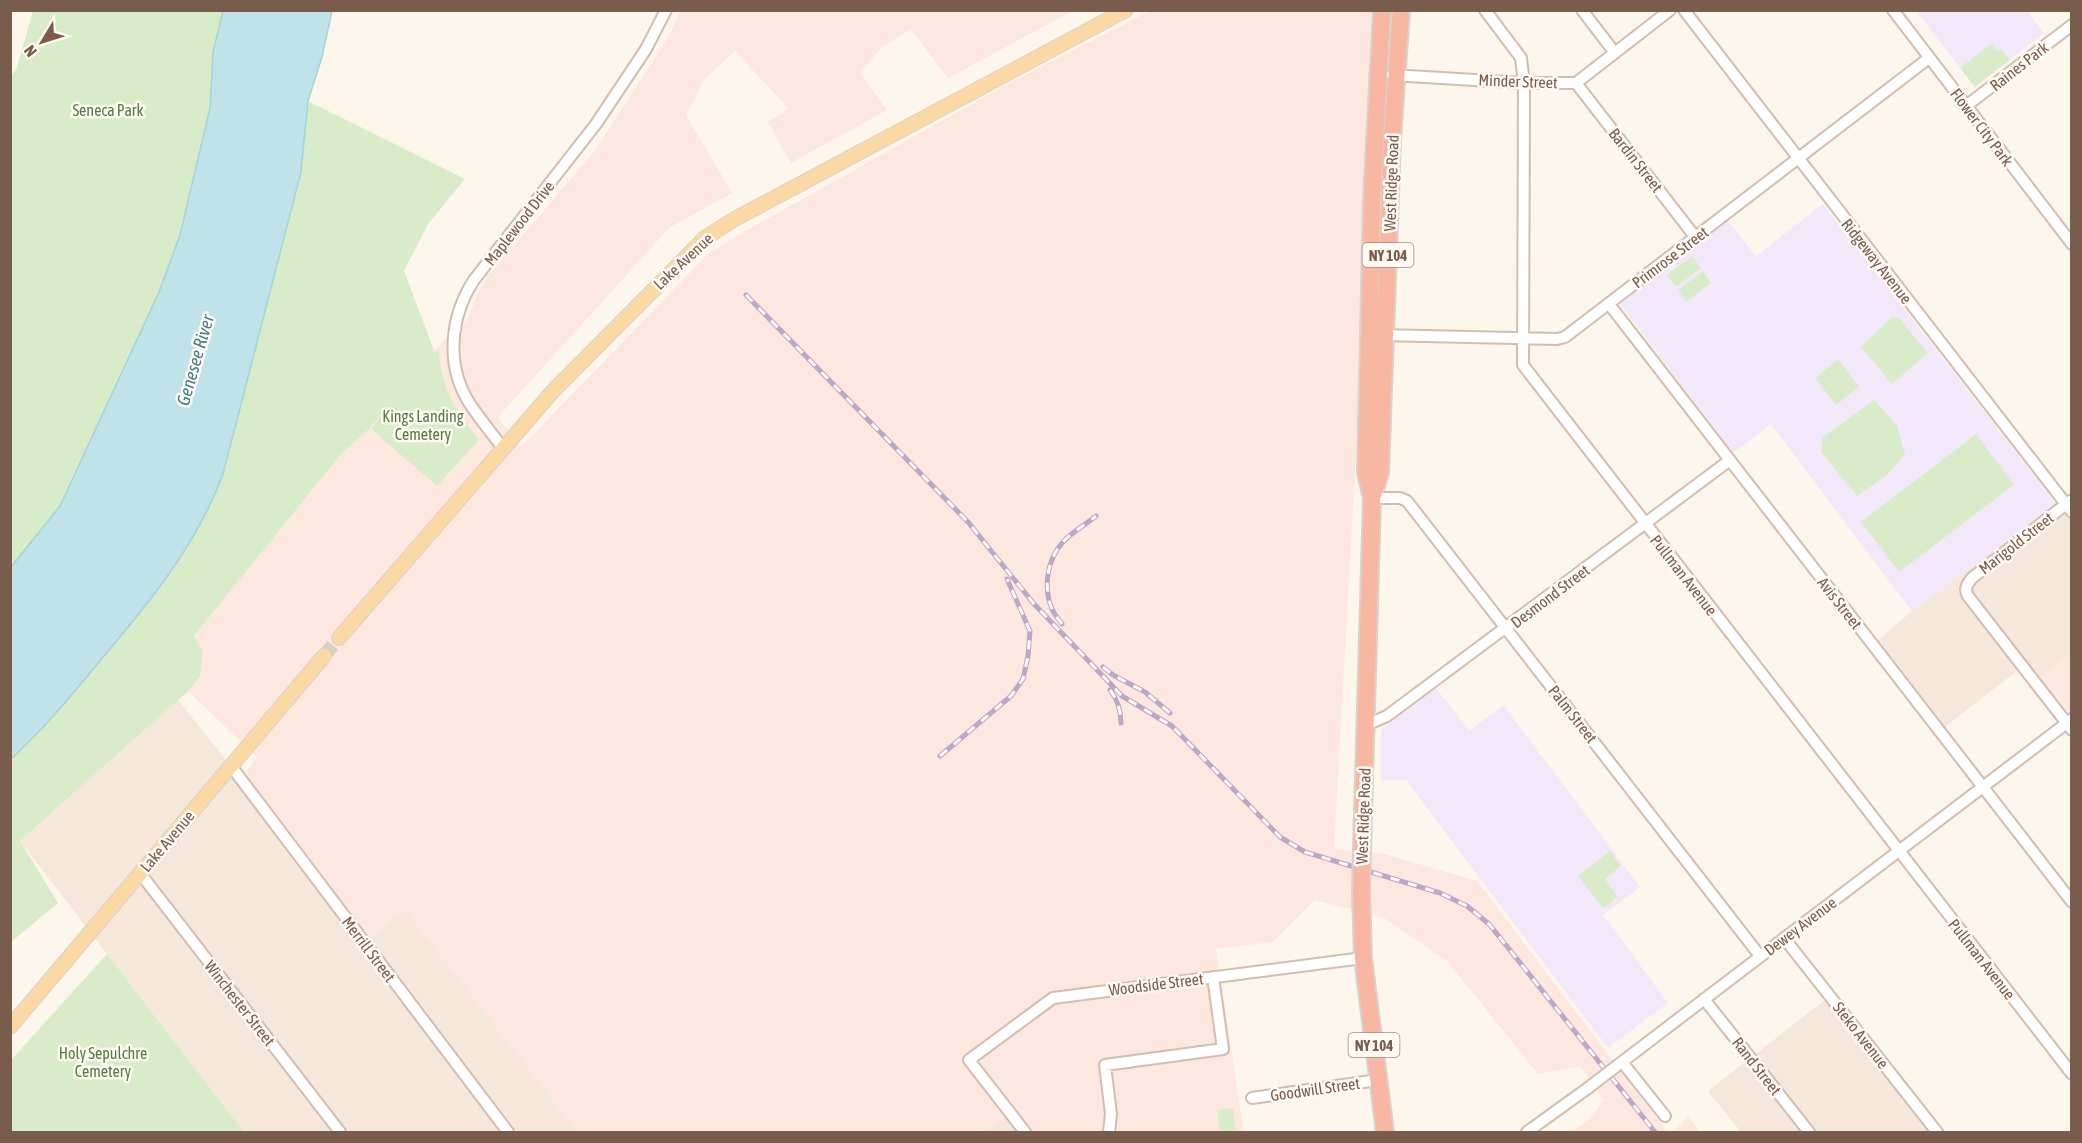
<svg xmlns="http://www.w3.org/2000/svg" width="2082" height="1143" viewBox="0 0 2082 1143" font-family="'Asap Condensed',sans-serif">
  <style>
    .residential { fill: #f5e8da }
    .commercial { fill: #fde8e0 }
    .education { fill: #f3e8fa }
    .green { fill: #d8ecc9 }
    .water { fill: #bfe3e8; stroke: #a5d3da; stroke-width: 1.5 }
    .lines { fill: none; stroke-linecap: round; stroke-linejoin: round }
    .major-tunnel { stroke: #dcd0c4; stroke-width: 14; stroke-dasharray: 14 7; stroke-linecap: butt }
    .minor-casing { stroke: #d1beb0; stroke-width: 14 }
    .major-casing { stroke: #dad1cd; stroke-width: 16 }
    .highway-casing { stroke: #dad1cd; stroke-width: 20 }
    .minor { stroke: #fff; stroke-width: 10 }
    .major { stroke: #fbd9a5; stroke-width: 14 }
    .highway { stroke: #f7b7a3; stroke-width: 16 }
    .rail-casing { stroke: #b9a8c9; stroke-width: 5 }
    .rail { stroke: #fffaf3; stroke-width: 3; stroke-dasharray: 9; stroke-linecap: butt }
    .minor-bridge-casing { stroke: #d1beb0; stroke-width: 14; stroke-linecap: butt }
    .highway-bridge-casing { stroke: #dad1cd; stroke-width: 20; stroke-linecap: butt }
    .minor-bridge { stroke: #fff; stroke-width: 10 }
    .highway-bridge { stroke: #f7b7a3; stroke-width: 16 }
    .labels { text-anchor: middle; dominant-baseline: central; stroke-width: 5; stroke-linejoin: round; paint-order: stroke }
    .shield { fill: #fffaf3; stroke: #a28b7f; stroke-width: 1.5 }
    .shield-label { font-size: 15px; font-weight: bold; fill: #7a5c4d }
    .street-label { font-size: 16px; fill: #7a5c4d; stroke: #fffaf3 }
    .park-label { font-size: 16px; fill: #537a41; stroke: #fffaf3 }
    .water-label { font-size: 18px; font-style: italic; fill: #437c86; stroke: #fffaf3 }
  </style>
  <rect width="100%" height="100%" fill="#fdf6ec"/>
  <path class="residential" d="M2061,499L2071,512V654L2034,682L2022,667L1940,731L1873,645L1912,611Z
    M178,700L231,766L511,1132H244L20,841Z
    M406,910L578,1132H515L366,940Z
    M1830,996L1937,1132H1741L1708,1091Z
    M1004,1116L1016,1132H982Z"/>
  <path class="commercial" d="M680,11H1073L948,78L910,29L883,47L860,72L887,110L791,163L768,122L789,109L735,51L703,81L686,115L732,193L669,228L498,417L521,447L707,255L740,234L1013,81L1150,11H1371L1359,397L1334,849L1381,853L1477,881L1667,1132H1572L1587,1121L1604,1101L1580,1066L1538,1074L1447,961L1384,918L1315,900L1273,942L1216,949L1244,1132H1034L1014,1108L982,1132H578L406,910L366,940L350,911L248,778L247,771L257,757L188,691L200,677L203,652L194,636L342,453L369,429L434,350L468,319L476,297L488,276L596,149L660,50L672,30Z
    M2071,654V731L2034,682Z
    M1688,1117L1700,1132H1673Z"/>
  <path class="education" d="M1916,11H2027L2044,33L1975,87Z
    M1823,204L2056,504L1912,611L1771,424L1733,453L1620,304L1727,220L1756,256Z
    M1436,688L1469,731L1503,705L1640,887L1603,915L1668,1003L1608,1048L1406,780H1381V730Z"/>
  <path class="green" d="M33,11H223L213,52L210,108L180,235L159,292L60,507L11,567L10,79L17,67Z
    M1991,44L1998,52L2001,49L2010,60L1975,87L1960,68Z
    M308,101L465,179L428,224L404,271L434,350L432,352L439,351C441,389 456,410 479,440L437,486L371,429L385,410L369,429L342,453L194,636L203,651L200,677L186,693L20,841L58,903L11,942L10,759C44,729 71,696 100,661C148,604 197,545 223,474L301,172Z
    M1692,256L1701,268L1676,287L1667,275Z
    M1703,271L1711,283L1686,302L1678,290Z
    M1892,317H1898L1928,353L1892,384L1861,347Z
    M1838,359L1859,387L1836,405L1815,378Z
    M1874,400L1897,425L1905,455L1887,475L1857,496L1821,452L1823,437Z
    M1976,434L2014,485L1899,572L1861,522Z
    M1610,851L1621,866L1605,879L1618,897L1603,908L1578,876Z
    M107,954L244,1132H11V1060Z
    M1233,1108L1236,1132H1220L1217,1110Z"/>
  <path class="water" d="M223,11H332L322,57L308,101L301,172L223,474C197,545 148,604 100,661C71,696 44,729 11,759V567L60,506L159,292L180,235L210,108L213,52Z"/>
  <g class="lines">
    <path class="major-tunnel" d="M324,656L339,638"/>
    <g class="minor-casing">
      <path id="minor" d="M1485,10L1521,58L1524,83L1523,365L2072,1074
        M1582,10L1615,53
        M1684,10L2072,512
        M1893,10L2072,244
        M1392,75L1524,83H1576L1670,10
        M1576,83L1696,238
        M1966,106L2072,25
        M1609,304L2072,902
        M1379,335L1557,339L1565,337L1929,58
        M503,448C492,434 480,419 470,404C445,365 450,317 474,280L596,124L646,49L666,10
        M1372,498H1400L1407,501L1760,956
        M2070,501L1972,578C1967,584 1964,589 1968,596L2072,730
        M1366,725L1387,716L1730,460
        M231,766L508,1132
        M140,873L340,1132
        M1784,938L1937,1132
        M1704,999L1809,1132
        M1622,1062L1665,1116
        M1618,1065L2072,719
        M1252,1098L1378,1080
        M1025,1132L969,1060L1053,998L1363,958
        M1109,1132L1111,1114L1105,1065L1223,1049L1213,977
        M1527,1132L1588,1088"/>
    </g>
    <g class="major-casing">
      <path id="major" d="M339,638L554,390L705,238L733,220L1126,10
        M10,1027L324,656"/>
    </g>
    <g class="highway-casing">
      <path id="highway" d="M1372,498L1380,473L1392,139L1401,10
        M1362,848L1372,498L1366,473L1372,200L1382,10
        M1361,891L1363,958L1385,1132"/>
    </g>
    <use href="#minor" class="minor"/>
    <use href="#major" class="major"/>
    <use href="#highway" class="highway"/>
    <g class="rail-casing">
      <path id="rail" d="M746,295L968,522L1034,604L1122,696L1172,726L1280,837L1305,852L1440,893L1467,906L1489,924L1655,1132
        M1062,624C1059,620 1054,614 1052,609C1043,588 1047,559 1063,542C1072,532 1085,525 1096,516
        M1103,667L1113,675L1145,692L1170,713
        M1110,690C1117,699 1121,711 1121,723
        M940,756L1011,696L1023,679L1028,656L1030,631L1007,579"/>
    </g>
    <use href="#rail" class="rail"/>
    <g class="minor-bridge-casing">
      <path id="minor-bridge" d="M1588,1088L1618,1065"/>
    </g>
    <g class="highway-bridge-casing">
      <path id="highway-bridge" d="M1361,891L1362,848"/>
    </g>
    <use href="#minor-bridge" class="minor-bridge"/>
    <use href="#highway-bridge" class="highway-bridge"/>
  </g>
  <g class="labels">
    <g class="shield">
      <rect x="1362.5" y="243" width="51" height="24" rx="4.5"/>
      <rect x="1348.5" y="1033" width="51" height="24" rx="4.5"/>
    </g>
    <g class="shield-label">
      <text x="1388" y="255">NY 104</text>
      <text x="1374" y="1045">NY 104</text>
    </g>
    <g class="street-label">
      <text transform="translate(2019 66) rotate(-38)">Raines Park</text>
      <text transform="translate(1518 81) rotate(2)">Minder Street</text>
      <text transform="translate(1982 127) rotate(53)">Flower City Park</text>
      <text transform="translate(1636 160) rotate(52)">Bardin Street</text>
      <text transform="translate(1391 183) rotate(-88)">West Ridge Road</text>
      <text transform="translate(519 223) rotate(-52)">Maplewood Drive</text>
      <text transform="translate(1670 257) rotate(-37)">Primrose Street</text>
      <text transform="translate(683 261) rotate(-43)">Lake Avenue</text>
      <text transform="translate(1877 261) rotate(52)">Ridgeway Avenue</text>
      <text transform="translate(2016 543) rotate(-38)">Marigold Street</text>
      <text transform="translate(1684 575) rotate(52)">Pullman Avenue</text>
      <text transform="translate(1550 596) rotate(-37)">Desmond Street</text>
      <text transform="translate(1840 603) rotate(52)">Avis Street</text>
      <text transform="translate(1573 714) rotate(52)">Palm Street</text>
      <text transform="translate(1363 816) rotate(-88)">West Ridge Road</text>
      <text transform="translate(167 841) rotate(-50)">Lake Avenue</text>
      <text transform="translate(1800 926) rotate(-37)">Dewey Avenue</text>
      <text transform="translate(369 949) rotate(53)">Merrill Street</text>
      <text transform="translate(1982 959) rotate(52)">Pullman Avenue</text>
      <text transform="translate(1156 984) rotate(-7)">Woodside Street</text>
      <text transform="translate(240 1003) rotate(52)">Winchester Street</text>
      <text transform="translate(1861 1035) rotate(52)">Steko Avenue</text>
      <text transform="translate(1757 1066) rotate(52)">Rand Street</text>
      <text transform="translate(1315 1089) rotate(-8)">Goodwill Street</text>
    </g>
    <g class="park-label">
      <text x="108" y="110">Seneca Park</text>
      <text x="423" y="416">Kings Landing<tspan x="423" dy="18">Cemetery</tspan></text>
      <text x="103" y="1053">Holy Sepulchre<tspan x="103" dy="18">Cemetery</tspan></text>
    </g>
    <g class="water-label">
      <text transform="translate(195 360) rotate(-74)">Genesee River</text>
    </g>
  </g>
  <rect width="2082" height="1143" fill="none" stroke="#7a5c4d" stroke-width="24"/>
  <g transform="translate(42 42) rotate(232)" stroke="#fffaf3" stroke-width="4.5" paint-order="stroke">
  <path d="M0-4.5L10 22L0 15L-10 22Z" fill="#7a5c4d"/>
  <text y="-9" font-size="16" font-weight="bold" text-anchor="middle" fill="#7a5c4d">N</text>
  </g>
</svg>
